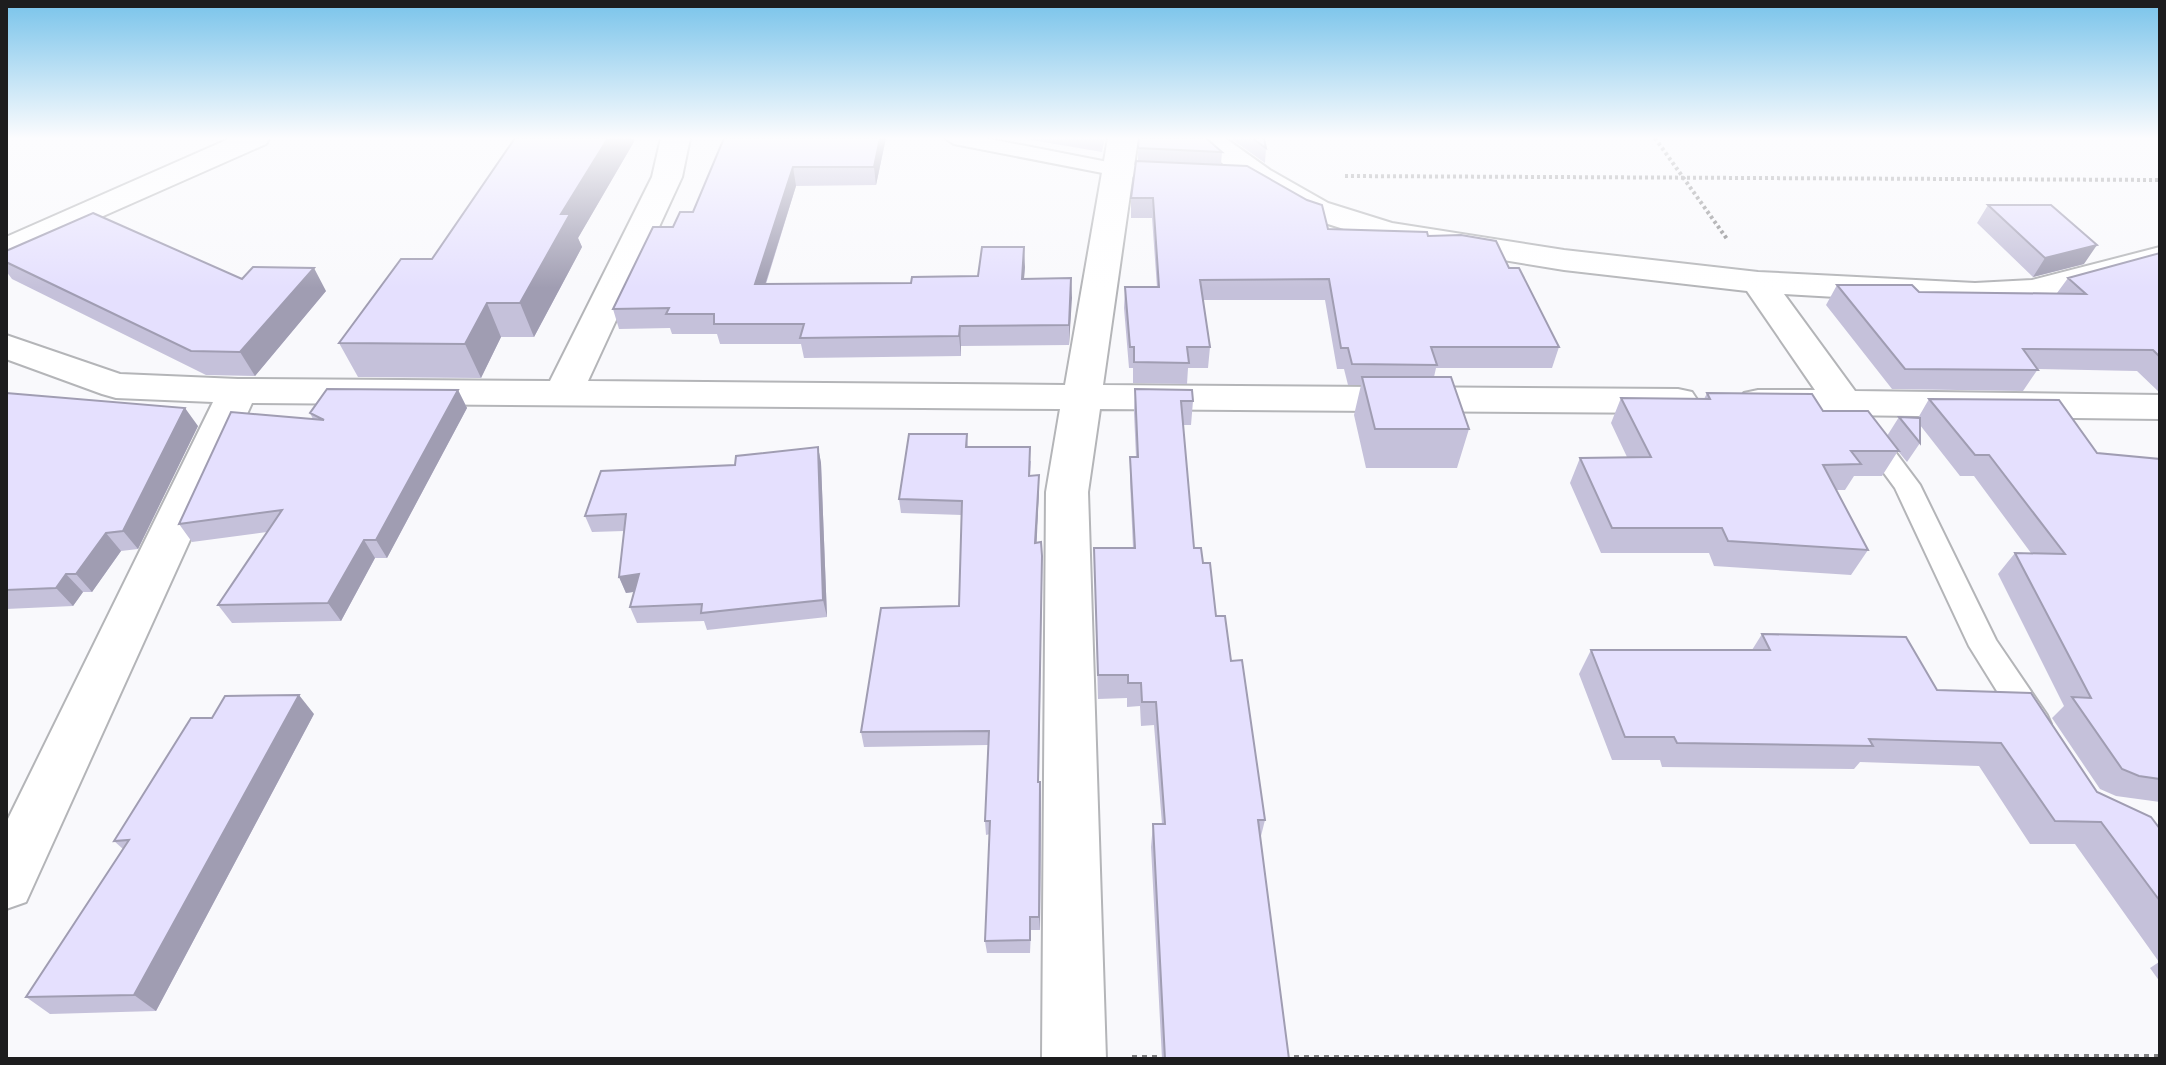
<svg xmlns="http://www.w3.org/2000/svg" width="2166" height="1065" viewBox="0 0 2166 1065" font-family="Mulish,sans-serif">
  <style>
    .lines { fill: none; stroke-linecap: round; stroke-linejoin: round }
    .lane-casing { stroke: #b4b5b8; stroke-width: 4 }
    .street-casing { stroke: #b4b5b8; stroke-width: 4 }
    .path-far1 { stroke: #838385; stroke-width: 4; stroke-dasharray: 3 3; stroke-linecap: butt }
    .path { stroke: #838385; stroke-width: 6; stroke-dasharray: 5 5; stroke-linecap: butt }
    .lane { fill: #fff; fill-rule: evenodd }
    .street { fill: #fff; fill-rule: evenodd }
    .wall { fill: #c5c1da }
    .shaded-wall { fill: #a09db2 }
    .building { fill: #e5e0fe; stroke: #a09db2; stroke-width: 2 }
  </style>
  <rect width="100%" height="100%" fill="#f9f9fc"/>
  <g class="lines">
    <g class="lane-casing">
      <path id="lane" d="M945,138H985L1118,164L1138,165L1148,171L1138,177L1118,176L954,144Z
        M1869,427L1878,429L1920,485L1996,640L2047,715L2051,724L2047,733L2035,737L2023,733L1969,646L1895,488L1856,435L1860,429Z"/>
    </g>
    <g class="street-casing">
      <path id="street" d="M231,138H270L266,144L6,259V237Z
        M661,138H690L682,177L588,381L1065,385L1108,138H1138L1103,385L1678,389L1692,392L1698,401L1692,410L1678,413L1100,409L1088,492L1106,1059H1042L1046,492L1060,409L252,403L26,902L6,909V823L213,402L116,398L102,394L6,359V335L120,374L238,379L550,381L652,177Z
        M1191,138H1225L1270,170L1328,203L1392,223L1564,250L1758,272L1975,283L2032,280L2160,247V267L2033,300L1975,305L1784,294L1855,391L2160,395V419L1758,414L1744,411L1738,402L1744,393L1758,390H1815L1747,291L1564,270L1375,239L1306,217L1248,184Z"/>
    </g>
    <path class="path-far1" d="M1655,138L1727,239
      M1345,176L2160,180"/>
    <path class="path" d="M1132,1058H1166
      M1284,1058L2160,1057"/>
    <use href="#lane" class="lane"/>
    <use href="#street" class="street"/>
  </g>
  <path class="wall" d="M724,138H886L876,185L796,186L766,284L911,283L978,276L1025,267L1024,279L1071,278L1069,345L961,346V356L804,358L801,344H720L717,334H672L670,328L619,329L613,309L673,227L693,212Z
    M1020,138H1105L1102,152Z
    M1230,138H1264L1266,148L1265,163Z
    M635,140L578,238L582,247L534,337H501L481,378L358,377L339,343L432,259Z
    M1138,148L1222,152L1221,165L1328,229L1428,236L1509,268L1559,347L1552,368H1436L1434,377L1469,429L1457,468H1366L1354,415L1361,385H1348L1344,369H1337L1325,300H1203L1210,347L1208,368H1188L1187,384L1133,383V368H1129L1124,308L1125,287H1157L1152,218H1131V198L1138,161Z
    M1988,205L2084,264L2033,277L1977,223Z
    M6,251L242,279L326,291L255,376L206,375L12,279L6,271Z
    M2160,253V393L2137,371L2038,369L2023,391L1892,389L1826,305L1837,285L1919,292L2057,293L2068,278Z
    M1135,389L1193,401L1191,425H1183L1194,548L1203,563L1216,616L1231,661L1265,820L1260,840L1289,1059H1162L1151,847L1153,824H1162L1154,725L1141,726L1140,706L1127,707V698L1098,699L1094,548H1133L1130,481V457H1136L1134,413Z
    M458,390L467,408L387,558H375L341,621L232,623L218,605L267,532L192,542L179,524L313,419L310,413Z
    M6,393L198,426L138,549L121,551L92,592H83L73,606L6,609Z
    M1707,393L1823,411L1887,436L1899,417L1918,418L1929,399L2097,453L2160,459V802L2116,796L2100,789L2052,718L2064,706L1998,574L2015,553H2031L1974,476H1960L1920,425V443L1907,462L1898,451L1882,476H1854L1845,490H1836L1868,550L1851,575L1714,566L1709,553H1601L1570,483L1580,458L1627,457L1611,423L1621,398L1704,399Z
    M967,434L968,447L1031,461L1030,476L1039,475V490L1036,543L1042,571L1039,782H1040L1041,796L1040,930H1031L1030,953H987L985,941L990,834L986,835L985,821L988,745L864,747L861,732L959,606L962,515L901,513L899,499Z
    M818,447L821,463L827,617L707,630L704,621L637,623L630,607L634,592L626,593L619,577L624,531L592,532L585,516L735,465Z
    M1762,634L1937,690L2097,792L2160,829V982L2150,968L2159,962L2075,844H2030L1979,766L1860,762L1854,769L1662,767L1660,760H1612L1579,674L1591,650H1752Z
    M314,714L156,1011L50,1014L26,997L123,849L114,841Z"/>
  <path class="shaded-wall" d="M608,138H634L635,140L578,238L582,247L534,337L520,303L561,214Z
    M880,138H886L876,185L874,167Z
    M793,167L796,186L759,304L755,284Z
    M2097,245L2084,264L2033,277L2045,258Z
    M1024,247L1025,267L1022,299V279Z
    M314,268L326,291L255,376L240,352Z
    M1071,278L1072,298L1069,345V325Z
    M487,303L501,337L481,378L465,344Z
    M960,326L961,346V356L959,336Z
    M458,390L467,408L387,558L376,540Z
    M185,408L198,426L138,549L123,531Z
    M818,447L821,463L827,617L823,600Z
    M1039,475V490L1036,557L1035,543Z
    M106,533L121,551L92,592L76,574Z
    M364,540L375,558L341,621L328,603Z
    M1042,556V571L1038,796V782Z
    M66,574L83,592L73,606L56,588Z
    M639,574L645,590L626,593L619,577Z
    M299,695L314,714L156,1011L134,995Z
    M1040,782L1041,796L1040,930L1039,917Z"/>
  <path class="building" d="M515,138H608L561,214H570L520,303H487L465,344L339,343L401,259H432Z
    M724,138H880L874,167H793L755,284L911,283L912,277L978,276L982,247H1024L1022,279L1071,278L1069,325L960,326L959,336L800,338L804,324H714V314H666L669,308L613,309L653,227H673L680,212H693Z
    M1139,138H1206L1222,152L1138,148Z
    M1252,138H1264L1266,148Z
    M1136,161L1247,166L1307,200L1322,205L1328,229L1427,232L1428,236L1461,235L1496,241L1509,268H1519L1559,347H1431L1437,365L1352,364L1348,348H1341L1329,279L1200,280L1210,347H1187L1189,363L1134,362V347H1130L1125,287H1159L1153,198H1131Z
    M1988,205H2051L2097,245L2045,258Z
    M93,213L242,279L253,267L314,268L240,352L191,351L6,262V251Z
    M2160,253V357L2153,350L2023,349L2038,370L1905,369L1837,285H1912L1919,292L2086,294L2068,278Z
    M1362,377H1451L1469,429H1375Z
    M327,389L458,390L376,540H364L328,603L218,605L282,510L179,524L231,412L324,420L310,413Z
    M1135,389L1192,390L1193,401H1181L1194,548H1201L1203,563H1210L1216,616H1225L1231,661L1242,660L1265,820H1258L1289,1059H1165L1153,824H1165L1156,702H1142L1141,683H1128V675H1098L1094,548H1135L1130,457H1138Z
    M6,393L185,408L123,531L106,533L76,574H66L56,588L6,590Z
    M1707,393L1812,394L1823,411H1868L1899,451H1851L1861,464L1823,465L1868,550L1728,541L1722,528H1612L1580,458L1651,457L1621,398L1710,399Z
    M1929,399L2059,400L2097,453L2160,459V779L2139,776L2122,769L2072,697L2091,698L2015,553L2065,554L1989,455H1975Z
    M1899,417L1920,418V443Z
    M909,434H967L966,447H1030L1029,476L1039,475L1035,543L1041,542L1042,556L1038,782H1040L1039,917H1030V940L985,941L990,821H985L989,731L861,732L881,608L959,606L962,501L899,499Z
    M818,447L823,600L701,613L702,604L630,607L639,574L619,577L626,514L585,516L601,471L735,465L736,456Z
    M1762,634L1906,637L1937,690L2031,693L2097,792L2151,817L2160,829V901L2101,822L2055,821L2001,743L1869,739L1873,746L1677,743L1674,737H1625L1591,650H1770Z
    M299,695L134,995L26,997L129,840L114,841L191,718H212L225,696Z"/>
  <linearGradient id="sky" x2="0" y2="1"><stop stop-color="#78c3ea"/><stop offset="0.48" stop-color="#fcfcfe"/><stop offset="1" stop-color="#fcfcfe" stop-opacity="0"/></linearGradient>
  <rect width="2166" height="288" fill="url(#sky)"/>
  <rect width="2166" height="1065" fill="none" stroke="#1d1d1e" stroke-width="16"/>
</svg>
